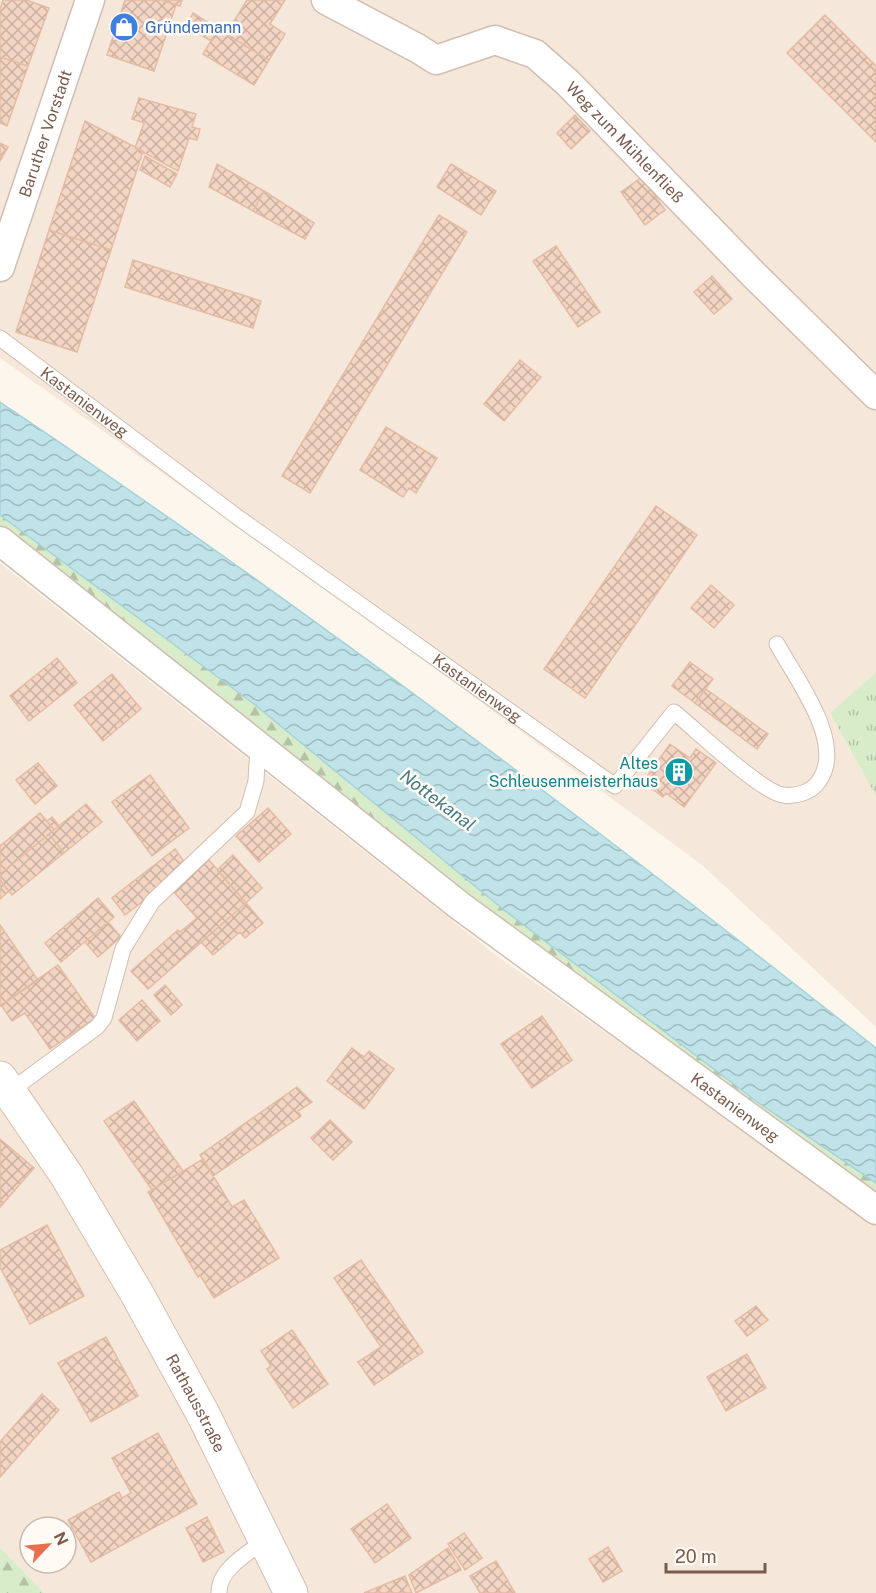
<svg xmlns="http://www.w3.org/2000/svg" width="876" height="1593" viewBox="0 0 876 1593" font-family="'Public Sans',sans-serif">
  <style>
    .residential { fill: #f5e8da; fill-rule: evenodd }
    .grass { fill: url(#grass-tufts) }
    .forest { fill: url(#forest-firs) }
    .water { fill: url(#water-waves); stroke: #a5d3da; stroke-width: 1.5 }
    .building { fill: url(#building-cross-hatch); stroke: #e6bba3; stroke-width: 1.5 }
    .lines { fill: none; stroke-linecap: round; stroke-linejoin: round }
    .service-casing { stroke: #d1beb0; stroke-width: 17 }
    .minor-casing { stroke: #d1beb0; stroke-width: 31 }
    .secondary-casing { stroke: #d6c0b0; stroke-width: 35 }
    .service { stroke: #fff; stroke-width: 15 }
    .minor { stroke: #fff; stroke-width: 28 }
    .secondary { stroke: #fff; stroke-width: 33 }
    .labels { text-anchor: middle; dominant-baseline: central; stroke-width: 5; stroke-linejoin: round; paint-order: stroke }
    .shop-label { font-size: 16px; fill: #366cbe; stroke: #fffaf3; text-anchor: start }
    .street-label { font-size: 16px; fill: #7a5c4d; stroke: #fffaf3 }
    .culture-label { font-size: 16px; fill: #0d838f; stroke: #fffaf3; text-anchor: end }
    .water-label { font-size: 18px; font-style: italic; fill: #437c86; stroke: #fffaf3 }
  </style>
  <defs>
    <pattern id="grass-tufts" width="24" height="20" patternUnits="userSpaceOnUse" patternTransform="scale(1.5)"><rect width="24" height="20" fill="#d8ecc9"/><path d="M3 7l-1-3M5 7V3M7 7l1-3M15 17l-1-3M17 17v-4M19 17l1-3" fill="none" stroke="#b4c2a5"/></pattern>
    <pattern id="forest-firs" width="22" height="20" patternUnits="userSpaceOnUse" patternTransform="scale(1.5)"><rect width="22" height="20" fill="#d8ecc9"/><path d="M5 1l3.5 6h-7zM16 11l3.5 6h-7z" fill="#b4c2a5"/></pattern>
    <pattern id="water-waves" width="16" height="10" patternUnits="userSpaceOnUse" patternTransform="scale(1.5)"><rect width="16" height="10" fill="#bfe3e8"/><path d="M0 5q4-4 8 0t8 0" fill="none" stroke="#a0bbbe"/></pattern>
    <pattern id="building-cross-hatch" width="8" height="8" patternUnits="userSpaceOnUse" patternTransform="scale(1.5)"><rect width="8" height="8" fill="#f3d5c3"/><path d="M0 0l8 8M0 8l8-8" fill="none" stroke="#cab0a1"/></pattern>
  </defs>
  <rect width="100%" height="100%" fill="#fdf6ec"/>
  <path class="residential" d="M0,0H876V672L830,713L876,796V1027L702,865L352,607L0,358Z
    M0,563L497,956L876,1223V1593H44L0,1547ZM30,1527H66V1563H30Z"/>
  <path class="grass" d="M876,672V796L830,713Z"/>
  <path class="forest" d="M0,515L254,704L504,910L756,1101L876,1183V1197L458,897L0,528Z
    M0,1547L44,1593H0Z"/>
  <path class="water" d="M0,402C300,603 592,824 876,1048V1183L756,1101L504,910L254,704L0,515Z"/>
  <path class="building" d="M3,0H26L49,8L28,66L0,57V9Z
    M125,0H162L176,5L154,71L107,55Z
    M162,0H182L180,6Z
    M247,0H285L270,24L285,34L269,60L226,34Z
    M193,13L218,29L211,41L186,26Z
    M825,15L876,66V142L787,53Z
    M218,29L269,60L254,85L203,54Z
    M0,57L28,66L7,126L0,123Z
    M139,98L196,114L192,127L200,129L197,140L189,138L178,171L135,148L144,123L132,119Z
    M575,115L590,131L571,149L557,133Z
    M85,121L143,151L111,250L49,230Z
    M0,143L8,147L0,161Z
    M145,156L177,174L170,187L140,170Z
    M217,164L264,191L253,211L209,187Z
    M451,164L496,191L481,215L437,187Z
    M642,177L665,210L645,225L621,192Z
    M264,191L314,223L305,239L253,211Z
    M439,215L467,232L310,493L282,476Z
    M49,230L111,250L77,352L16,332Z
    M556,246L600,312L578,327L533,261Z
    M133,260L261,301L253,328L125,287Z
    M712,276L732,299L714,314L694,292Z
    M520,360L541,377L504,421L484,404Z
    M386,427L437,458L416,493L409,488L403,497L360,470Z
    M656,506L697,535L585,698L544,669Z
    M711,585L734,605L714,628L691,608Z
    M57,658L77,683L29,721L10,696Z
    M690,662L713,679L695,703L672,686Z
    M112,674L141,709L103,741L74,705Z
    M706,689L768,734L757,749L695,703Z
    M670,744L690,758L696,749L716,763L684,807L666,793L663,797L643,782Z
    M38,763L57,786L35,804L16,780Z
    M150,775L189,828L152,856L112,802Z
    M86,804L102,822L64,853L49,834Z
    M268,808L291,834L259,862L236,836Z
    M40,813L54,830L0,874V846Z
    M52,817L59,826L54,830L47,821Z
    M49,834L64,853L12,895L0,880V874Z
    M175,849L188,867L125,915L112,898Z
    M233,855L262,888L246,903L217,870Z
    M209,860L246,903L148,989L131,971L178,930L180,932L197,918L173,891Z
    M0,880L9,891L0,899Z
    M98,898L114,917L61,962L45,943Z
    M246,903L263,923L245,938L240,932L213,955L201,942Z
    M108,922L121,937L98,957L85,942Z
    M0,925L38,980L0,1006Z
    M58,965L95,1018L50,1049L25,1013L12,1021L1,1005Z
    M165,985L182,1005L171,1015L154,995Z
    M142,1000L160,1021L137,1041L119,1020Z
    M542,1016L572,1060L532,1088L501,1044Z
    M352,1048L364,1057L369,1051L394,1069L364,1109L327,1081Z
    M297,1087L312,1102L298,1111L301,1116L213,1176L200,1155Z
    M134,1101L183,1171L152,1190L104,1121Z
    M330,1120L352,1142L333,1160L311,1138Z
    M0,1139L34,1168L0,1207Z
    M203,1159L232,1207L244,1200L279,1258L214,1298L200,1275L198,1277L148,1192Z
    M47,1225L84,1296L30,1324L0,1267V1250Z
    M361,1260L423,1352L374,1385L358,1362L381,1347L334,1278Z
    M756,1306L768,1320L747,1336L735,1321Z
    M292,1330L328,1384L293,1408L267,1369L271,1366L261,1351Z
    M106,1337L138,1396L91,1422L58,1363Z
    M747,1354L766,1388L726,1411L707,1377Z
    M42,1394L59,1410L0,1477V1442Z
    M158,1433L197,1504L91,1562L68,1520L119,1492L122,1498L131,1493L112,1458Z
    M387,1504L411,1538L375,1563L351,1529Z
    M207,1517L224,1552L203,1562L186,1528Z
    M464,1533L482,1558L465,1570L448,1544Z
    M608,1547L622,1571L603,1582L589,1559Z
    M448,1548L461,1570L416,1593L409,1575Z
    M496,1561L515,1593H480L470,1576Z
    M405,1576L412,1593H364Z"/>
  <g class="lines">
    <g class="service-casing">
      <g id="service">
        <path id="s1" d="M0,338L236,516L615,786L674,712C694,728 761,792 783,795C796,797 812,792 819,781C846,743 796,679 777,644"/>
        <path d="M9,1092L97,1027L104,1018L123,949L152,902L247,812L256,781L258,747"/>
        <path d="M219,1593C218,1569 250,1552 267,1539"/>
      </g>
    </g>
    <g class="minor-casing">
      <g id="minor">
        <path id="s2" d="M326,0L417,48L436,60L495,40L535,54L568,83L753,274L876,395"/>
        <path id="s3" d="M0,267L90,0"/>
        <path id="s4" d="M0,541L460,906L876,1210"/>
      </g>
    </g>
    <g class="secondary-casing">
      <g id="secondary">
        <path id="s5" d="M0,1078L67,1176L136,1292L203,1414L291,1593"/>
      </g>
    </g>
    <use href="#service" class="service"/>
    <use href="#minor" class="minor"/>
    <use href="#secondary" class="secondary"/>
  </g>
  <defs>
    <g id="shop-disc" transform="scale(1.5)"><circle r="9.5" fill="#3f7fe0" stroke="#fffaf3"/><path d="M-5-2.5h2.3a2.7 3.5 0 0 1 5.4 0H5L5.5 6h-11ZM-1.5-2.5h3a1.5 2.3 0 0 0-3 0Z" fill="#fff"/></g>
    <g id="building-disc" transform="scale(1.5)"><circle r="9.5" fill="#0f9aa8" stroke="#fffaf3"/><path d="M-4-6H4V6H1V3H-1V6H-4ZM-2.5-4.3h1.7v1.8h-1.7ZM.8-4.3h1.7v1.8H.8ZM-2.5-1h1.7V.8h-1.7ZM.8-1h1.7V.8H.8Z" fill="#fff"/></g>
  </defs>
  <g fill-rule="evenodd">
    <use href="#shop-disc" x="124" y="27"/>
    <use href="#building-disc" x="679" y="772"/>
  </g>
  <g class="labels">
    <g class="shop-label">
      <text x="145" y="27">Gründemann</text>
    </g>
    <g class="street-label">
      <text stroke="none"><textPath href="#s3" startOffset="141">Baruther Vorstadt</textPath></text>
      <text stroke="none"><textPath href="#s2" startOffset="356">Weg zum Mühlenfließ</textPath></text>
      <text stroke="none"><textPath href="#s1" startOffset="106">Kastanienweg</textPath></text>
      <text stroke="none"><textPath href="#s1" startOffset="592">Kastanienweg</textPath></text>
      <text stroke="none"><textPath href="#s4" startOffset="928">Kastanienweg</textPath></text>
      <text stroke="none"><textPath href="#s5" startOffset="380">Rathausstraße</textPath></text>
    </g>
    <g class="culture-label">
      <text x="658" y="763">Altes<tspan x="658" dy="18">Schleusenmeisterhaus</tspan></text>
    </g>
    <g class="water-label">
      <text transform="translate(438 800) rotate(37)">Nottekanal</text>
    </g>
  </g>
  <g transform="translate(48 1545) rotate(64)"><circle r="28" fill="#fffaf3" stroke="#cabbb1" stroke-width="1.5"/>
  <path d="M0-4.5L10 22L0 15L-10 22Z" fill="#e76f51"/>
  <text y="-9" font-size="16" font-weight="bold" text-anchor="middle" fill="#7a5c4d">N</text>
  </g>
  <path d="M666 1563v9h99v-9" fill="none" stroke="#7a5c4d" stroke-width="3"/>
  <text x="675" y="1563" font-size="18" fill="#7a5c4d" stroke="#fffaf3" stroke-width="4.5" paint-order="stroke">20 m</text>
</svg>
